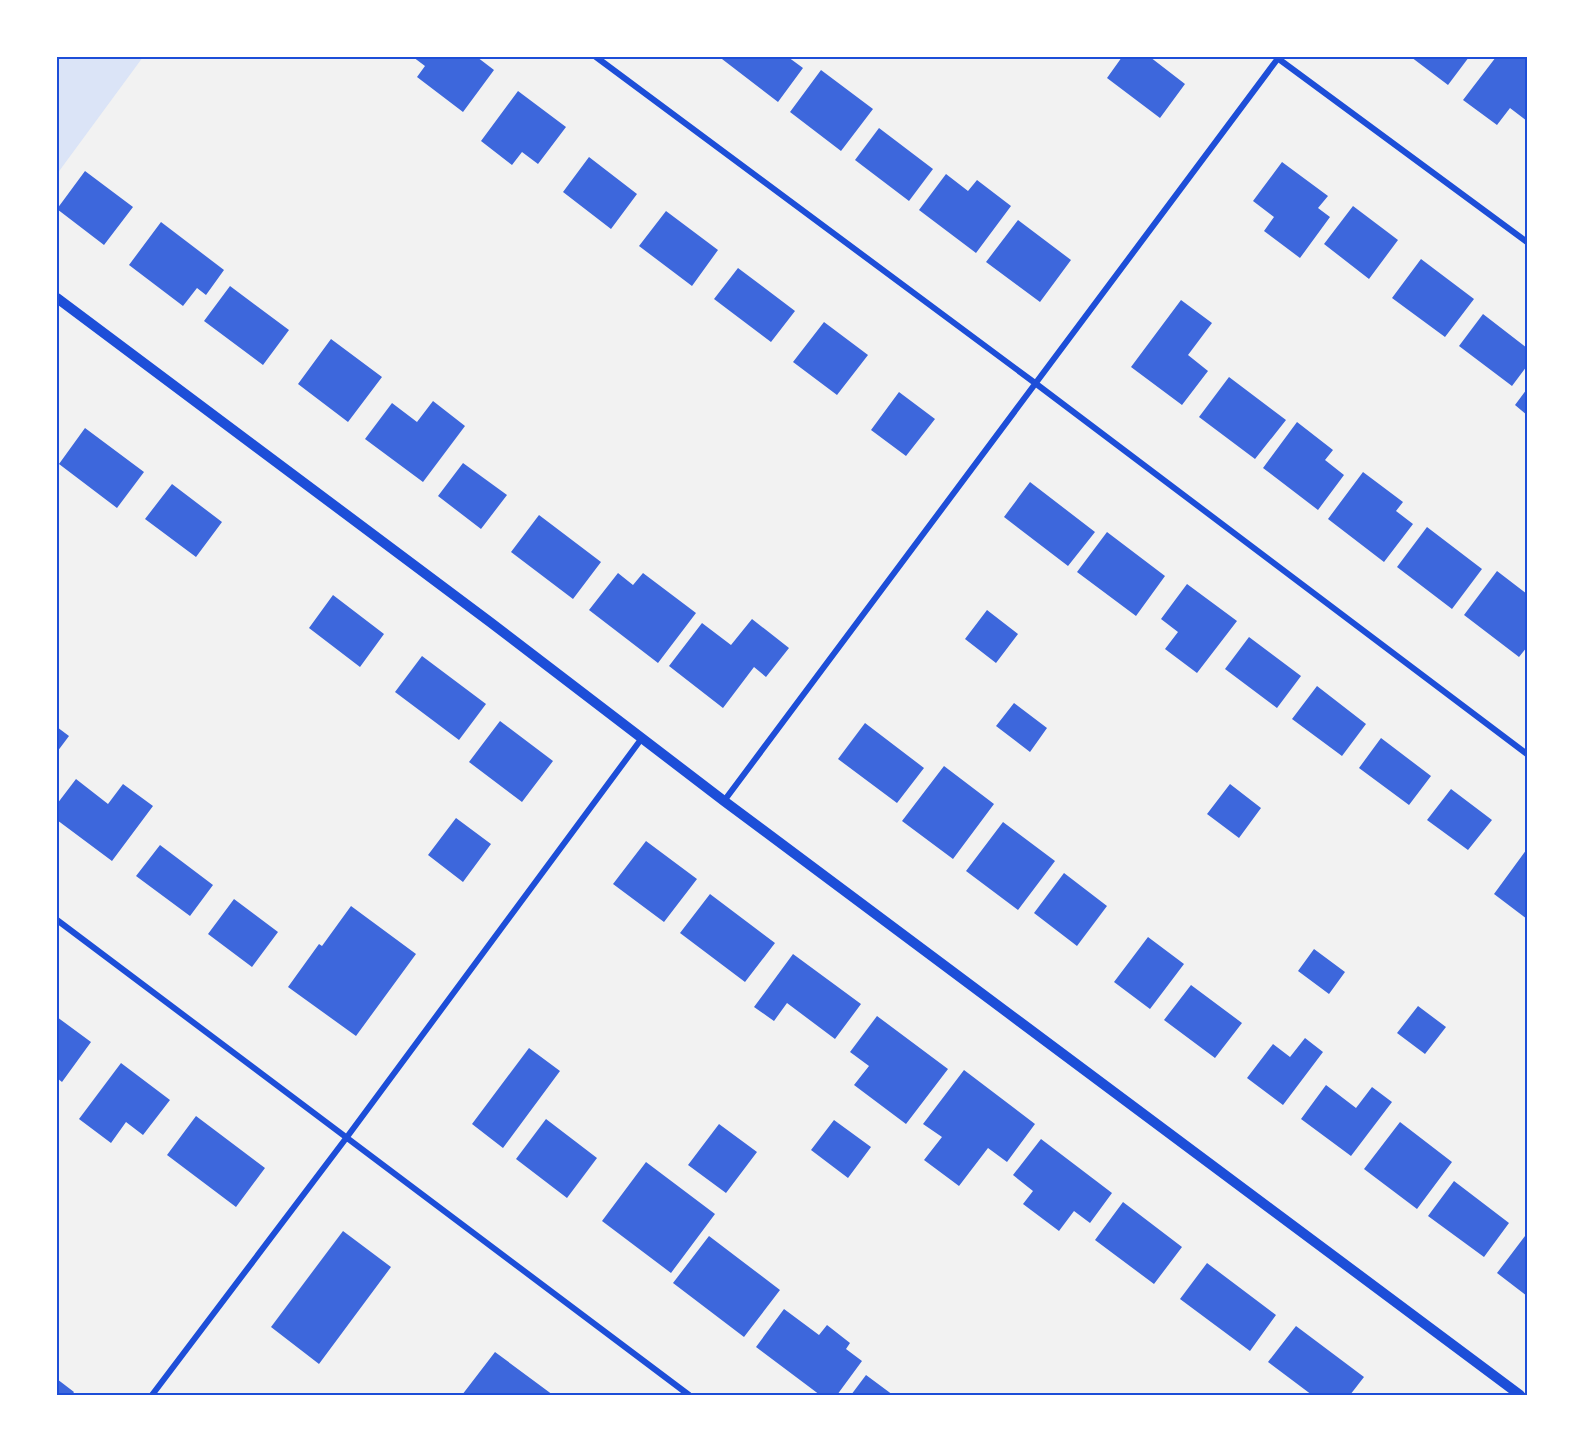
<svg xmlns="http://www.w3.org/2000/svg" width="1584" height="1452" viewBox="0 0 1584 1452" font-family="Quicksand,sans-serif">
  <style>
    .green { fill: #dbe4f7 }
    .building { fill: #3d67dc }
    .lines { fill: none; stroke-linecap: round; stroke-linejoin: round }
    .minor { stroke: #1d4ed8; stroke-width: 6 }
    .tertiary { stroke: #1d4ed8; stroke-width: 10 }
    .neatline { fill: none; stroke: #1d4ed8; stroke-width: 2 }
  </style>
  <rect width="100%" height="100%" fill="#f2f2f2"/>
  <path class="green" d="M57,57H143L57,174Z"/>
  <path class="building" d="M413,57H477L494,70L463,112L417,77L425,66Z
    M724,57H788L803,68L778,102L722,59Z
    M1122,57H1150L1185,84L1160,118L1107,78Z
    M1411,57H1469L1448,85Z
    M1496,57H1527V121L1510,108L1497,125L1463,100Z
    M821,70L873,109L841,151L790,112Z
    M518,91L566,127L538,164L522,152L512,165L481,141Z
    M879,128L933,169L909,201L855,160Z
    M589,157L637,194L611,229L563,192Z
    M1282,162L1328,196L1318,208L1330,217L1300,258L1264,231L1274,217L1253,201Z
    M85,171L133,207L104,245L57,209Z
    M946,174L968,191L977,180L1011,206L976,253L919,210Z
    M1353,206L1398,240L1369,279L1324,244Z
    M666,211L718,250L692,286L639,246Z
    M1018,220L1071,260L1040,302L986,262Z
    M161,222L224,270L206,295L197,288L183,306L129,265Z
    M1421,259L1474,299L1445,337L1392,298Z
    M738,268L795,311L771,342L714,299Z
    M230,286L289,330L263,365L204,321Z
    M1181,300L1212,323L1188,355L1208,371L1182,405L1131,367Z
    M1483,314L1527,348V366L1512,386L1459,346Z
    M824,322L868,355L837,395L793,362Z
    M331,339L382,377L348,422L298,384Z
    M1229,377L1286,420L1255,459L1199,417Z
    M1527,389V415L1515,405Z
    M899,392L935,419L906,456L871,430Z
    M433,401L465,426L423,482L365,439L392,403L417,422Z
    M1297,422L1333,450L1325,460L1344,475L1318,510L1263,468Z
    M85,428L144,472L117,508L59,464Z
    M463,463L507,495L481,529L438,496Z
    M1363,472L1403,502L1396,511L1413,524L1384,562L1328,519Z
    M1030,482L1095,532L1068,566L1004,517Z
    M172,484L222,522L196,557L145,519Z
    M539,515L601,562L573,599L511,552Z
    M1427,527L1482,569L1452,609L1397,567Z
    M1107,532L1165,576L1136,616L1077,572Z
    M1497,571L1527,594V647L1519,657L1464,615Z
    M618,573L633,585L643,573L696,613L658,663L589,610Z
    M1187,584L1237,621L1197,673L1165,649L1178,632L1161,619Z
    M333,595L384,634L360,667L309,628Z
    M987,610L1018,634L996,663L965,639Z
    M752,619L789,648L766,677L754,667L723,708L669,666L702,623L731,645Z
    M1249,637L1301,676L1277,708L1225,669Z
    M422,656L486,704L459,740L395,692Z
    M1317,686L1366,724L1342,756L1292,719Z
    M1014,703L1047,728L1030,752L996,726Z
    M500,721L553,761L522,802L469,762Z
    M865,723L924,768L897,803L838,759Z
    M57,727L69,736L57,752Z
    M1381,738L1431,776L1409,805L1359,768Z
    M944,766L994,804L953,859L902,821Z
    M76,779L108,804L123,784L153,806L112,861L57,820V804Z
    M1230,784L1261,808L1239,838L1207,814Z
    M1451,789L1492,820L1468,850L1427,820Z
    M456,818L491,844L463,882L428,855Z
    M1003,822L1055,861L1018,910L966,871Z
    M646,841L697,879L664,922L613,884Z
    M160,845L213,885L190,916L136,876Z
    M1527,849V919L1494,894Z
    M1064,873L1107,906L1077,946L1034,913Z
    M710,894L775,943L745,982L680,933Z
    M234,899L278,932L252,967L208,934Z
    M351,906L416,954L356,1036L288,987L319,944L322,946Z
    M1148,937L1184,964L1150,1009L1114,982Z
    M1314,949L1345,972L1329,994L1298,971Z
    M793,954L861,1004L835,1039L787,1003L774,1021L754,1007Z
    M1191,985L1242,1023L1215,1058L1164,1020Z
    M1418,1006L1446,1027L1425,1054L1397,1033Z
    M877,1016L948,1069L906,1124L854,1085L869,1066L850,1052Z
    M57,1017L91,1042L62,1082L57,1078Z
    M1305,1038L1323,1052L1283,1105L1247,1078L1273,1044L1290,1057Z
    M529,1048L560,1071L503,1148L472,1124Z
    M121,1063L170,1100L143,1135L126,1122L111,1143L79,1119Z
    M964,1070L1035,1124L1007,1162L988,1148L959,1186L924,1160L942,1137L923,1124Z
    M1326,1085L1356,1108L1372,1087L1392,1102L1351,1156L1301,1119Z
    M196,1116L265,1168L236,1207L167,1155Z
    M546,1119L597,1158L567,1198L516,1159Z
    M834,1120L871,1147L848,1178L811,1150Z
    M1400,1122L1452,1162L1417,1209L1364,1169Z
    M719,1124L757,1152L726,1193L688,1165Z
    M1041,1139L1112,1193L1090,1223L1074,1211L1059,1231L1023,1204L1033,1191L1013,1175Z
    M646,1162L715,1214L671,1273L602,1221Z
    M1454,1181L1509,1223L1484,1257L1428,1216Z
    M1123,1202L1182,1247L1154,1284L1095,1240Z
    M343,1231L391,1267L319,1364L271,1327Z
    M709,1236L780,1290L744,1337L673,1283Z
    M1525,1236L1527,1238V1296L1497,1273Z
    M1207,1263L1276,1315L1250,1351L1180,1299Z
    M784,1309L819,1335L827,1325L850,1343L846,1349L862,1361L837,1395H820L756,1347Z
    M1296,1326L1364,1377L1350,1395H1312L1268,1362Z
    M495,1352L553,1395H462Z
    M866,1375L893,1395H851Z
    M57,1379L74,1392L72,1395H57Z"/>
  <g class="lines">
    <path class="minor" d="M596,57L1035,383L1527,754
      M1276,57L1527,242
      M724,801L1279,57
      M57,920L689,1395
      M152,1395L347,1137L642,738"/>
    <path class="tertiary" d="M57,298L490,622L724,801L1520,1395"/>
  </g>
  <rect width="1584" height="1452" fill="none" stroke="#ffffff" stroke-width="117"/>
  <rect x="58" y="58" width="1468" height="1336" class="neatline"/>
</svg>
